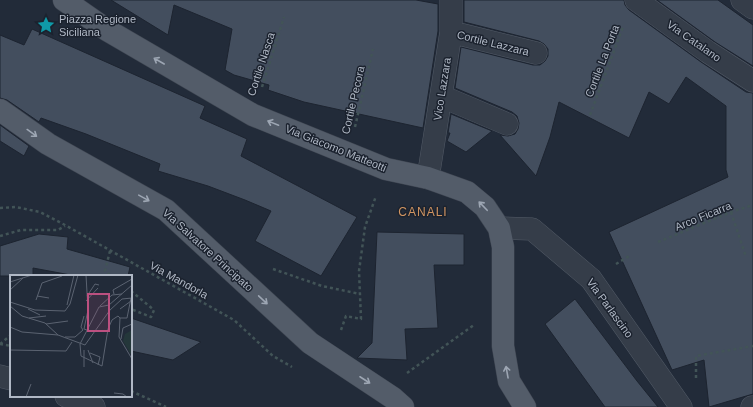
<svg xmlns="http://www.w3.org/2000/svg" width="753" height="407" viewBox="0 0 753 407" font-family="Arial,sans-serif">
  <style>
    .building { fill: #434e5e; stroke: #1d2430 }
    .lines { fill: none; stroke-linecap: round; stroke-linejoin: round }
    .minor-casing { stroke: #535b67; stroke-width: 23 }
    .major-casing { stroke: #3f4652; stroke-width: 23 }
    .path { stroke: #425457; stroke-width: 2.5; stroke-dasharray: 3 3; stroke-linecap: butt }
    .minor { stroke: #353d49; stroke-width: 22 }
    .major { stroke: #535c69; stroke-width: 22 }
    .oneway { stroke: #9da6b3 }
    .labels { text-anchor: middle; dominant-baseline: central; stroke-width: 3; stroke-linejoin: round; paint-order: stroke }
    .poi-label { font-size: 11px; fill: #b0b8c5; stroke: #1b222e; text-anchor: start }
    .street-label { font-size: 11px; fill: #b0b8c5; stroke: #1b222e }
    .neighbourhood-label { font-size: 12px; letter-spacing: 1px; fill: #d09461; stroke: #1b222e }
    .inset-road { fill: none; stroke: #5b6371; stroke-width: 1 }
    .view { fill: #bc5080; fill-opacity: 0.15; stroke: #bc5080; stroke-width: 2 }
    .inset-edge { fill: none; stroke: #b0b8c5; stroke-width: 2 }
  </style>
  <rect width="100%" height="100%" fill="#222b39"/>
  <path class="building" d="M111,0H416L438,4V31L423,128L304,102L268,90L269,85L234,75L225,70L232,29L174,5L168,35Z
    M464,0H624L625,5L629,10L701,62L746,92L753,93V394L709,407L704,360L672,370L609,232L728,177L726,170V106L686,77L669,104L649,92L629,138L559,102L550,137L536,176L500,135L508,136L515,134L518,129L519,123L517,116L512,112L455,88L461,47L533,65H540L545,61L548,56V49L544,44L539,41L464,22Z
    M657,0H718L753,25V66L715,42Z
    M32,29L205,106L200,118L247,139L241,156L357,217L321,276L255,241L271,211L245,200L208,186L158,171L160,164L86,134L41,118L39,122L7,100L0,98V35L24,45Z
    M451,114L492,131L466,152L447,141L450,133H448Z
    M0,125L29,146L24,156L0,141Z
    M377,232L464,234V265H434L438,328L405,329L407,360L357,358L372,343Z
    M39,234L68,237L67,249L130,267L128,276H76L33,268V276H0V246Z
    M575,299L637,381L658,407H605L545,324Z
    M131,318L201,342L173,360L131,351Z"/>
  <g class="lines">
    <g class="minor-casing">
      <path id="minor" d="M636,0L708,52L753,81
        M742,0L753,8
        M451,32L536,53
        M441,96L507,124
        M428,178L451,32V0
        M499,228L532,229L591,279L681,407
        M0,376L11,379
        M66,396L94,407
        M752,407H753"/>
    </g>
    <g class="major-casing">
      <path id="major" d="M64,0L107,30L253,115L386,169L428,178L467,192L485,207L499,228L503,247V346L509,381L525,407
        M0,110L48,144L166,210L310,343L393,398L403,407"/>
    </g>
    <path class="path" d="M262,87L284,17
      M590,115L623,27
      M355,127L373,49
      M0,208L16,207L40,212L65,225L234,320L273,356L292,367
      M731,212L746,257
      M0,236L21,230H58L65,226
      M658,242L731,212L753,205
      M110,251L105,271L111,276
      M616,264L631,255
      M273,269L322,286L360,294
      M131,291L154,310L151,317L131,309
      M341,330L346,316L361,319L359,271L365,227L376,196
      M0,344L11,335
      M0,344L11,346
      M407,373L474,325
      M696,378V356L753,346
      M131,391L166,407"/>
    <use href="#minor" class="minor"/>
    <use href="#major" class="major"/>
  </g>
  <defs><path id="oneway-shaft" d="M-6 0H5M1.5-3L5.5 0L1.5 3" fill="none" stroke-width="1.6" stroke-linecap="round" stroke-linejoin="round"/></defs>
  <g class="oneway">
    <use href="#oneway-shaft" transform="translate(159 61) rotate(-150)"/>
    <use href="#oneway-shaft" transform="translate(273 123) rotate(-158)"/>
    <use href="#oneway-shaft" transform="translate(32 133) rotate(36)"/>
    <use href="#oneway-shaft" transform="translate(144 198) rotate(29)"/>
    <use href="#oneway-shaft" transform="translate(483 206) rotate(-134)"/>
    <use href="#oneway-shaft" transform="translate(263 300) rotate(43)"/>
    <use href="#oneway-shaft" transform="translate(507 372) rotate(-100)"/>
    <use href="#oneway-shaft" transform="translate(365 380) rotate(33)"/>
  </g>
  <defs>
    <g id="sight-bare" transform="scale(1.38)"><path d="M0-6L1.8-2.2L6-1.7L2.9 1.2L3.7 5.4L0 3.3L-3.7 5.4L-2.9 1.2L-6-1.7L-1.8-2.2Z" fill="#0f9aa8" stroke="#1b222e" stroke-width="2.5" paint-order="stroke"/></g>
  </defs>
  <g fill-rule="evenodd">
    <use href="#sight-bare" x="46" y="25"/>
  </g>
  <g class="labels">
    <g class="poi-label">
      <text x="59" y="19">Piazza Regione<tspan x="59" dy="13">Siciliana</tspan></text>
    </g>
    <g class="street-label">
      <text transform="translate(694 41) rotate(35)">Via Catalano</text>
      <text transform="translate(493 43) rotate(14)">Cortile Lazzara</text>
      <text transform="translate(602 61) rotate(-69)">Cortile La Porta</text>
      <text transform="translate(261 64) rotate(-72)">Cortile Nasca</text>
      <text transform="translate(442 89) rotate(-81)">Vico Lazzara</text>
      <text transform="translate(353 100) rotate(-77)">Cortile Pecora</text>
      <text transform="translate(336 148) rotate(22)">Via Giacomo Matteotti</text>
      <text transform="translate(703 216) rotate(-22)">Arco Ficarra</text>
      <text transform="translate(208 250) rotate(42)">Via Salvatore Principato</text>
      <text transform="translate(179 280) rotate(29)">Via Mandorla</text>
      <text transform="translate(610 308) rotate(54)">Via Parlascino</text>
    </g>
    <g class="neighbourhood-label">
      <text x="423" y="212">CANALI</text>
    </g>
  </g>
  <g transform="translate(10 275)">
    <rect width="122" height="122" fill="#222b39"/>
    <path d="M122,55V81L113,66L115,59Z" fill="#24373a"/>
    <path class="inset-road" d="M76,0L78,35L74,54L77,55M0,7L22,0M0,15L13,3M104,19L103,15L122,4M27,21L39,23M77,21L85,9L89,10M26,25L32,8L52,1M76,26L88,13M0,27L25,35L55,36L60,29L68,0M57,30L64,0M0,31L12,41L35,48L48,60M90,31L102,20L112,19M18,34L30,40M110,34L121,26M19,43L36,41M110,43H117L121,23M36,49L58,46M0,52L12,57L48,60L75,70L100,35L112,24L122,23M55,62H65L73,55L71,52L74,41M111,64L113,53L122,49M70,69L71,81L92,91L98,54L102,45L108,41L110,43L109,62L122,84M70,69L89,32L99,30L122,10M0,75L56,76L62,67M78,75L83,88M80,78L90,82L88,90M74,92V75M104,118L113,119L117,122M16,122L21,109"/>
    <path class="view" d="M78,19H99V56H78Z"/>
    <rect width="122" height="122" class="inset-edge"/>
  </g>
</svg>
